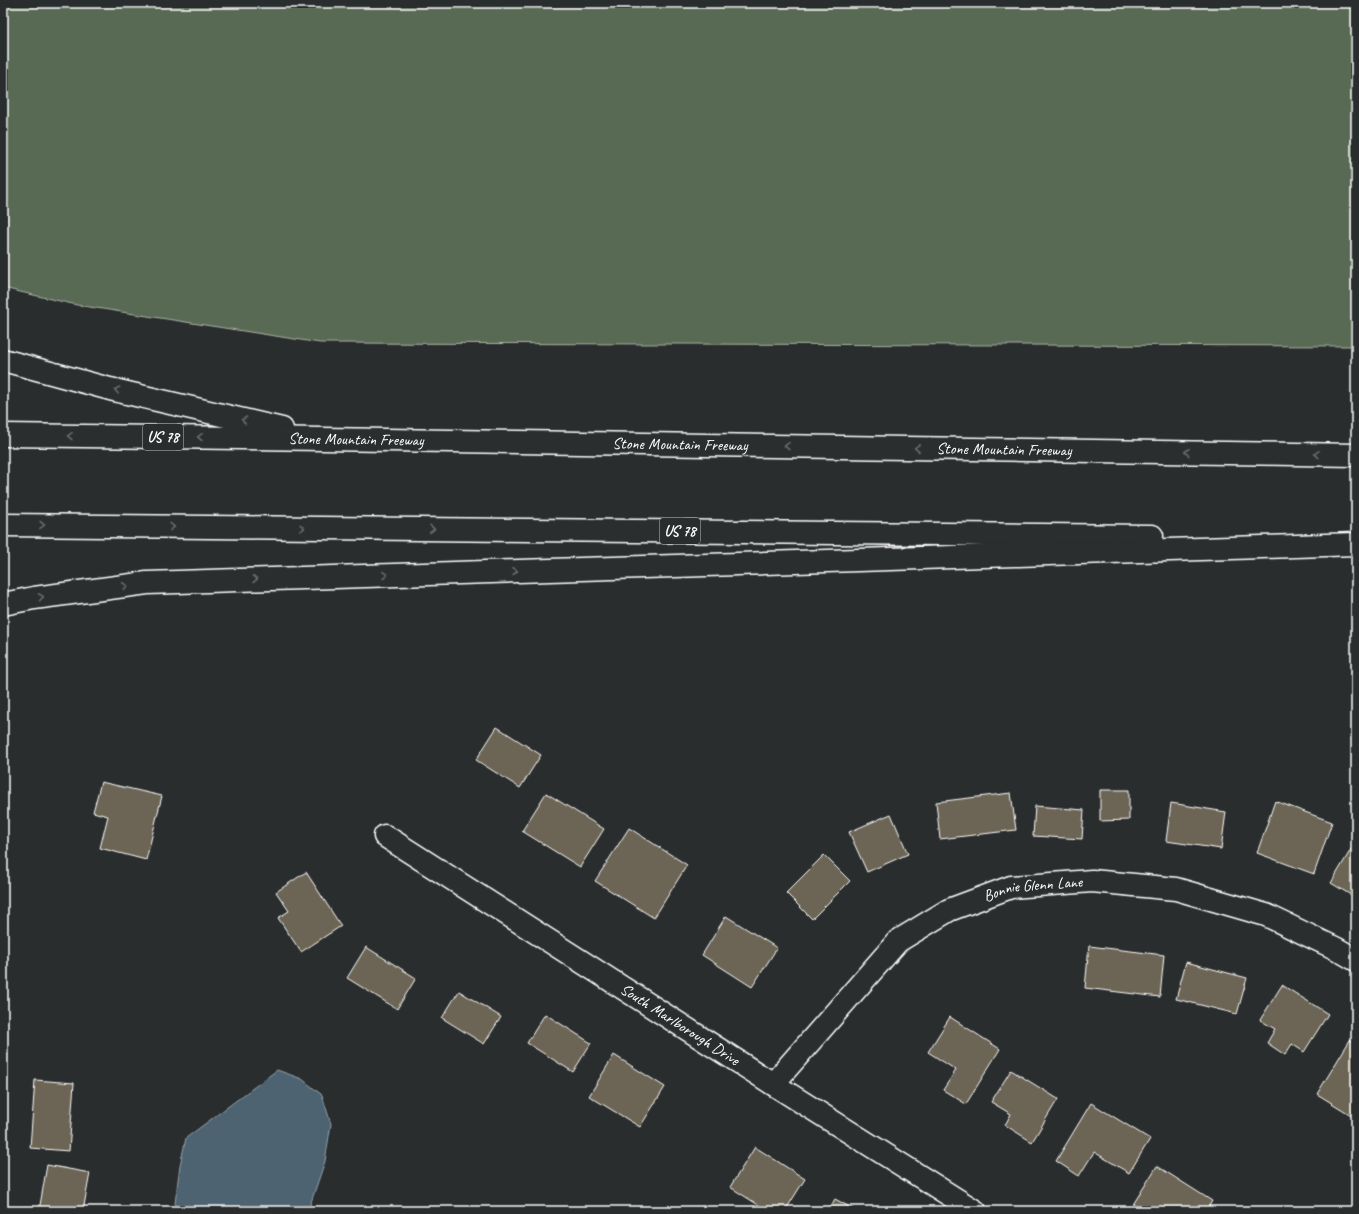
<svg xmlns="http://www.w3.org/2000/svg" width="1359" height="1214" viewBox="0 0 1359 1214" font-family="Caveat,sans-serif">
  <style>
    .green { fill: #596a53; stroke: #acb4a9 }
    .water { fill: #4e6472; stroke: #95a2aa }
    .building { fill: #6c6554; stroke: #fff }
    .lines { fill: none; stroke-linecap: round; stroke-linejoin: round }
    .minor-casing { stroke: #fff; stroke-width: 25 }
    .highway-casing { stroke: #fff; stroke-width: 25 }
    .minor { stroke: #2a2d2e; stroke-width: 22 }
    .highway { stroke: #2a2d2e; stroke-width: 22 }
    .oneway { stroke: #6a6c6d }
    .labels { text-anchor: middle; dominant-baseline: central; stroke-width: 3; stroke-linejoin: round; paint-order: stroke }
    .shield { fill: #2a2d2e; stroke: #bfc0c0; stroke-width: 1 }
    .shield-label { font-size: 15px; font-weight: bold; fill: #fff }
    .street-label { font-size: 16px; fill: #fff; stroke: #2a2d2e }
  </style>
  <rect width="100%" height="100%" fill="#2a2d2e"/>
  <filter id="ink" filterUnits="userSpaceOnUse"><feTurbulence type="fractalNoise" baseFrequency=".025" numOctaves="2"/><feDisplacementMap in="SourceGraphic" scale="8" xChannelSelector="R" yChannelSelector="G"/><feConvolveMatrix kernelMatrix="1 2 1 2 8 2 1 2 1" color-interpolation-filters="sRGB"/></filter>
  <g filter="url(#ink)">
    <path class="green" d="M3,3H1356V346L320,343L77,305L3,288Z"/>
    <path class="water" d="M277,1070L302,1079L322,1095L331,1124L325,1161L308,1211H174L180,1165L186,1138Z"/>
    <path class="building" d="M497,727L541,755L520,788L476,760Z
      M101,782L162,796L146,860L100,848L108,816L93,812Z
      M1100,790H1129V820L1100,821Z
      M546,793L604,829L580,867L522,831Z
      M1011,793L1016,830L940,839L936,802Z
      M1275,801L1332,822L1314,874L1257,853Z
      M1171,803L1226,812L1221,849L1166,841Z
      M1035,806L1084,810L1082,839L1033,836Z
      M891,814L908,854L867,872L849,832Z
      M629,828L687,865L654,918L595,881Z
      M1356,841V898L1331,883Z
      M824,855L850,881L812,919L786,893Z
      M306,872L341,926L301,952L278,918L289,911L276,892Z
      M726,916L777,948L752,987L702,955Z
      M1089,946L1164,955L1160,997L1085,988Z
      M366,947L416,978L397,1009L347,978Z
      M1186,962L1247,978L1237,1014L1176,999Z
      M1282,985L1328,1014L1304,1052L1292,1044L1285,1055L1267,1043L1275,1029L1260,1020Z
      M459,991L501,1017L484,1044L442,1018Z
      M545,1014L591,1043L573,1072L527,1043Z
      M950,1017L1000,1049L966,1104L943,1090L956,1070L928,1052Z
      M1350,1040L1356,1044V1118L1317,1094Z
      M614,1055L665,1087L640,1127L589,1096Z
      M1011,1070L1058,1099L1032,1142L1005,1125L1011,1114L991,1102Z
      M35,1080L74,1083L69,1151L30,1148Z
      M1091,1103L1150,1139L1129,1173L1094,1152L1079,1176L1056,1161Z
      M755,1147L805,1179L785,1211H768L730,1187Z
      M47,1165L90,1173L83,1211H39Z
      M1157,1166L1212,1201L1206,1211H1129Z
      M835,1199L857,1211H828Z"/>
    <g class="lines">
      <g class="minor-casing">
        <g id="minor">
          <path id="s1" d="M385,836L773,1084L975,1211"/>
          <path id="s2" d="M773,1084L898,941L949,910L1011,887L1092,881L1176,889L1266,915L1337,949L1356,960"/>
        </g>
      </g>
      <g class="highway-casing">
        <g id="highway">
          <path d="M3,360L110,389L282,429"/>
          <path id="s3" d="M3,435L323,439L1356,455"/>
          <path d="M3,525L1152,536"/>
          <path d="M3,604L34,598L147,583L1356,544"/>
        </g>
      </g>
      <use href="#minor" class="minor"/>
      <use href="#highway" class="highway"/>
    </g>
    <defs><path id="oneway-chevron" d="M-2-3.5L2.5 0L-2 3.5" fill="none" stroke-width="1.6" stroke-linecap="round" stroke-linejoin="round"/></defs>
    <g class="oneway">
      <use href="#oneway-chevron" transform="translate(117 390) rotate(-167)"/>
      <use href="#oneway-chevron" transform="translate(244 420) rotate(-167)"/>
      <use href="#oneway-chevron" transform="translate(70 436) rotate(-179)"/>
      <use href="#oneway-chevron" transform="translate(200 437) rotate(-179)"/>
      <use href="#oneway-chevron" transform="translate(787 446) rotate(-179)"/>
      <use href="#oneway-chevron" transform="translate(917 448) rotate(-179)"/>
      <use href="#oneway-chevron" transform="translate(1187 452) rotate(-179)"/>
      <use href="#oneway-chevron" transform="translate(1317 454) rotate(-179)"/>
      <use href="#oneway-chevron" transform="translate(42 525) rotate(1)"/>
      <use href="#oneway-chevron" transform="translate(172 527) rotate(1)"/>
      <use href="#oneway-chevron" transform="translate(302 528) rotate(1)"/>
      <use href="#oneway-chevron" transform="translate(432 529) rotate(1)"/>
      <use href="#oneway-chevron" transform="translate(515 571) rotate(-2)"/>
      <use href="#oneway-chevron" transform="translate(385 575) rotate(-2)"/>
      <use href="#oneway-chevron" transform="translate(255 579) rotate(-2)"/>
      <use href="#oneway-chevron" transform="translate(125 586) rotate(-7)"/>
      <use href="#oneway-chevron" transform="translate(41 597) rotate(-8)"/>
    </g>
  </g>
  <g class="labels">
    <g class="shield">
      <rect x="143" y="424" width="40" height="26" rx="3"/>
      <rect x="660" y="518" width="40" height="26" rx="3"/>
    </g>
    <g class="shield-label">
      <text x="163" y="437">US 78</text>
      <text x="680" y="531">US 78</text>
    </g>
    <g class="street-label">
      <text stroke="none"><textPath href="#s3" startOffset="353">Stone Mountain Freeway</textPath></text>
      <text stroke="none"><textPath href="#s3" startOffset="677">Stone Mountain Freeway</textPath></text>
      <text stroke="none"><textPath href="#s3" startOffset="1001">Stone Mountain Freeway</textPath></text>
      <text stroke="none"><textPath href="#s2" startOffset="337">Bonnie Glenn Lane</textPath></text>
      <text stroke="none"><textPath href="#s1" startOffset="350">South Marlborough Drive</textPath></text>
    </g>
  </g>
  <rect width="1359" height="1214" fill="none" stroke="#2a2d2e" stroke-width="16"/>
  <rect x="8" y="8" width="1343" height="1198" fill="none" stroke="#fff" stroke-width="1.5" filter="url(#ink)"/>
</svg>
